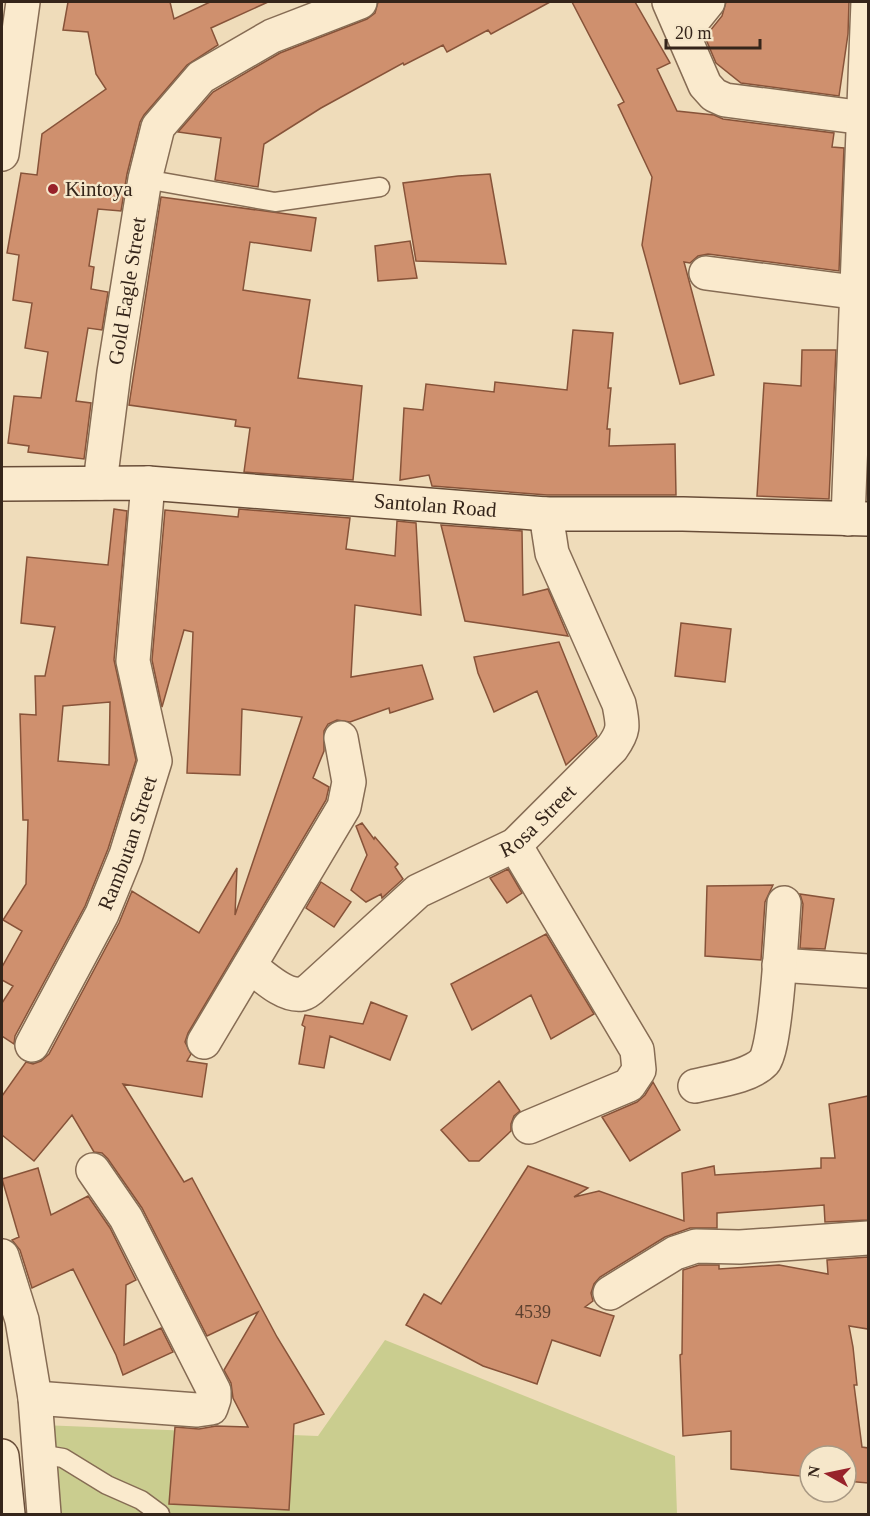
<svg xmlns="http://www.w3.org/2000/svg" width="870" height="1516" viewBox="0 0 870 1516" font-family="Georgia,serif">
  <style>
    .green { fill: #cacd8f }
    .building { fill: #cf906e; stroke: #875339; stroke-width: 1.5; fill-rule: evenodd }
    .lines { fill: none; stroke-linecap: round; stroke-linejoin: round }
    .lane-casing { stroke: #866c54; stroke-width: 21 }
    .street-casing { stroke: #866c54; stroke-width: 36 }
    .secondary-casing { stroke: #684d38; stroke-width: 36 }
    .lane { stroke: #faeacd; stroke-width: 18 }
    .street { stroke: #faeacd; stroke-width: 33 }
    .secondary { stroke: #faeacd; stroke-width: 33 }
    .poi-dot { fill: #98222a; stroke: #f6e7ca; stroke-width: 2 }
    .labels { text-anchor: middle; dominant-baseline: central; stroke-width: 4.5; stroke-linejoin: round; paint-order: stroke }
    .number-label { font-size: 18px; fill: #5c402f }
    .poi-label { font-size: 21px; fill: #35251a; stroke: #f6e7ca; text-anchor: start }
    .street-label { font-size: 21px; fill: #35251a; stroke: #f6e7ca }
  </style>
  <rect width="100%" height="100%" fill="#efdcba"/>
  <path class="green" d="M385,1340L675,1456L677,1514H47L41,1425L318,1436Z"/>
  <path class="building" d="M68,2H170L174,19L210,2H268L211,28L218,45L187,65L144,115L140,122L127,174L121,211L98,209L89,266L94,267L91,289L108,292L102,330L88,328L76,401L91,403L84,459L28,452L29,446L8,443L14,396L41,398L48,352L25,348L32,303L13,300L19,255L7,253L21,173L37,175L42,134L106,89L96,74L88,32L63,30Z
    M378,2H550L491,34L488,30L447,52L443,45L404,65L403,63L321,108L264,144L258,187L215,180L221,138L178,132L213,92L280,53L367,19L375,13Z
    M572,2H635L670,63L657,69L677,111L714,115L723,119L834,133L832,147L844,148L839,271L708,254L698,256L690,263L684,262L714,375L680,384L642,245L652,177L618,105L624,102Z
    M726,2H849L848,34L839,96L741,83L716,63L705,37L722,16Z
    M490,174L506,264L416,261L403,183L458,176Z
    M161,197L316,218L311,251L250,242L243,290L310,300L298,378L362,386L353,480L244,472L250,428L235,426L236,420L129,405Z
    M410,241L417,278L378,281L375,246Z
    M573,330L613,333L608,388H611L607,429H610L609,446L675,444L676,495H547L432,486L429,475L400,480L404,408L423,410L426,384L494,392L495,382L567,390Z
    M802,350H836L829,499L757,496L764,383L801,386Z
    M114,509L127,511L114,660L136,760L108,849L85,906L15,1036L14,1044L2,1036V1003L13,986L2,980V967L22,931L3,920L26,884L28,820H23L20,714L36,715L35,676H45L55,627L21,623L27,557L108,565ZM110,702L109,765L58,761L63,706Z
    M239,509L350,518L346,549L395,556L397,521L416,523L421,615L355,605L351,677L422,665L433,699L390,713L389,708L350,722L337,720L328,724L324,731V751L313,778L329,787L326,800L188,1033L185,1042L191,1054L187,1061L207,1064L202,1097L123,1084L184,1182L192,1178L277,1337L324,1414L294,1424L289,1510L169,1504L175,1427L199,1429L216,1426L248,1427L233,1398L231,1383L224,1370L258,1312L207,1336L142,1208L108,1159L102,1153L94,1152L72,1115L34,1161L2,1135V1096L26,1062L33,1064L41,1061L49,1054L119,923L132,891L199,933L237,868L235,915L302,717L242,709L240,775L187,773L193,632L184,630L162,707L152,660L165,510L238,517Z
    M441,525L522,531L523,595L548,589L568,636L465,621Z
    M681,623L731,629L725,682L675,676Z
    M559,642L597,736L566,765L537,691L494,712L478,673L474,657Z
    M362,823L374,839L375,837L398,864L395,867L403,879L382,898L381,894L366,902L351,890L367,855L356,826Z
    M508,869L522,893L507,903L490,878Z
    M321,882L351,902L334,927L306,908Z
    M773,885L765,902L761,960L705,956L707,886Z
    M800,894L834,899L825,949L800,948L803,904Z
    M546,934L594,1014L551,1039L531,995L472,1030L451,984Z
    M371,1002L407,1016L390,1060L330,1036L324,1068L299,1064L305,1027L302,1025L305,1015L363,1024Z
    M499,1081L520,1111L514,1116L511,1124V1131L479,1161H469L441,1130Z
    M653,1082L680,1130L630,1161L602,1117L637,1102L645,1095Z
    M868,1096V1220L825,1222L824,1205L717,1213V1228H690L665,1237L600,1277L594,1284L591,1293L593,1301L585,1307L614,1316L600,1356L552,1340L537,1384L483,1366L406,1325L424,1294L441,1304L528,1166L588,1188L574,1197L599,1191L684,1221L682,1173L714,1166L715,1175L821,1168V1158H835L829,1104Z
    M38,1168L51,1215L88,1196L110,1228L136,1280L126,1285L124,1345L161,1328L173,1352L123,1375L116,1355L73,1269L32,1288L20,1250L12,1240L19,1237L2,1179Z
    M868,1257V1329L849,1326L853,1347L857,1385H854L862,1447L868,1448V1483L846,1481V1456H810V1477L731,1469V1431L683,1436L680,1355L682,1354L683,1270L699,1265H719V1269L779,1265L828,1274L827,1260Z"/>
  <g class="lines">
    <g class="lane-casing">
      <path id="lane" d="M145,179L275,202L380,187
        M39,1454L63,1458L107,1485L141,1500L160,1514"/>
    </g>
    <g class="street-casing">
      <g id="street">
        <path d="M669,2L705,85L714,95L725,100L865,118"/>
        <path d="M683,33L708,2"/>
        <path d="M2,154L23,2"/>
        <path d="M706,273L868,294"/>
        <path id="s1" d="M100,483L114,372L145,179L158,127L201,77L272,36L360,2"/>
        <path d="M848,519L868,2"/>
        <path d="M515,845L637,1050L639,1070L629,1085L529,1127"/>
        <path d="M779,965L868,971"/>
        <path id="s2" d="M250,966C263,976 284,997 302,994C306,993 311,989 314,986L418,891L515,845L612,748C625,730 623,725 619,704L552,553L546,514"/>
        <path d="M204,1042L344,807L349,782L341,738"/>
        <path id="s3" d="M32,1045L102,914L126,855L155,761L133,661L148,483"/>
        <path d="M695,1086C715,1081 750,1077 764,1062C776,1049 782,928 784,903"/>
        <path d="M2,1256L22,1320L35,1398L44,1514"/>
        <path d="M610,1293L675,1253L696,1246L740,1247L868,1238"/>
        <path d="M35,1398L197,1410L211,1408L214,1399V1391L126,1218L93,1170"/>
      </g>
    </g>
    <g class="secondary-casing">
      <g id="secondary">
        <path id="s4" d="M2,484L148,483L546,514H683L868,519"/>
        <path d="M2,1456L8,1514"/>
      </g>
    </g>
    <use href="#lane" class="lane"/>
    <use href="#street" class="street"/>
    <use href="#secondary" class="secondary"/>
  </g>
  <circle class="poi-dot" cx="53" cy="189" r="6"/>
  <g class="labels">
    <g class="number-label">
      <text x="533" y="1312">4539</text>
    </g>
    <g class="poi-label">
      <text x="65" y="189">Kintoya</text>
    </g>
    <g class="street-label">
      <text stroke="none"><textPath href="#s1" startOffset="194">Gold Eagle Street</textPath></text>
      <text stroke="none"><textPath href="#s4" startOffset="434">Santolan Road</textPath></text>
      <text stroke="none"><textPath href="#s2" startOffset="356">Rosa Street</textPath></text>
      <text stroke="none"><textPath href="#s3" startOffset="224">Rambutan Street</textPath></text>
    </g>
  </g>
  <rect width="870" height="1516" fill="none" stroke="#35251a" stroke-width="6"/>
  <g transform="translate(828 1474) rotate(279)"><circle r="28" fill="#f6e7ca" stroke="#a99984" stroke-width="1.5"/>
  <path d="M0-4.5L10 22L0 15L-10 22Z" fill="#98222a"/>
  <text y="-9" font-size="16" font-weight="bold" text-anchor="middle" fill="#35251a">N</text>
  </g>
  <path d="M666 39v9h94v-9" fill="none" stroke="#35251a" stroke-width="3"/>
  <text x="675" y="39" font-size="18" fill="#35251a" stroke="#f6e7ca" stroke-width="4.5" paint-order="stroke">20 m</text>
</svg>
